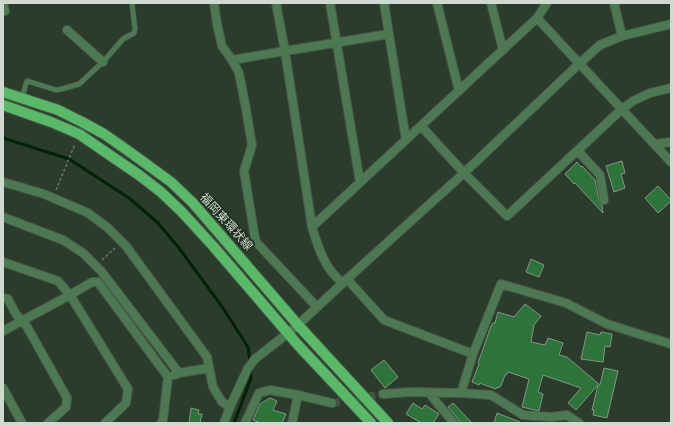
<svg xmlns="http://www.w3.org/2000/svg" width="674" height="426" viewBox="0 0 674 426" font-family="'Source Sans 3','Noto Sans JP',sans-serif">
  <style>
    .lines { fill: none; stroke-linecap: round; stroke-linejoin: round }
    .stream { stroke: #002306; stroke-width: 3 }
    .building { fill: #2e733a; stroke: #829683 }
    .minor-tunnel { stroke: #445444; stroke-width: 8; stroke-dasharray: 8 4; stroke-linecap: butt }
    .service-casing { stroke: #495849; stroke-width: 6 }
    .minor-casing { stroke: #495849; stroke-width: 10 }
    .tertiary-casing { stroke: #495849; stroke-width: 10 }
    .primary-casing { stroke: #495849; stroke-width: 12 }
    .path { stroke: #667466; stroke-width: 1.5; stroke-dasharray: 3 2; stroke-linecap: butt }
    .service { stroke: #4d7952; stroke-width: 4.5 }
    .minor { stroke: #4d7952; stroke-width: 8 }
    .tertiary { stroke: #4d7952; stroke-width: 8 }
    .primary { stroke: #59b969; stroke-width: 10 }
    .labels { text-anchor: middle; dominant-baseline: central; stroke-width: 3.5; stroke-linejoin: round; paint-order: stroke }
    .street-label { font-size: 12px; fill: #cfd9cf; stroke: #213222 }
  </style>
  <rect width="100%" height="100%" fill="#2b3c2c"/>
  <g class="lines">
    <path class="stream" d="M3,138L69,159L129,198L158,223L179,248L223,308L248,347L250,362
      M234,423L251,378L250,368"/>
  </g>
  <path class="building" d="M622,161L625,173L621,174L625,188L614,192L606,166Z
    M577,162L581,167L582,166L595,180L599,201L602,205L603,213L575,183L574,184L565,174Z
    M658,186L671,200V201L658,213L645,198Z
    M531,259L544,265L539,277L526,272Z
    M525,304L541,316L534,325L531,342L545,345L548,338L563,343L559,355L567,357L600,385L604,368L618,371L607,418L593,415L594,410H592L598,385L576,410L568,403L581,388L543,375L538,392L543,394L539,411L522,407L529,379L508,372L506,375H505L501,386H500L499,388L497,387L496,389L482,384L480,383L479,385L472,382L479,364L478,363L491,326L493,323H495L498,312L514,317Z
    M587,332L600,335L601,332L612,334L610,347L605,346L603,362L581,359Z
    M384,360L398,377L385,388L371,370Z
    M270,398L277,401L273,410L286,414L282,423H260L253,420L260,404Z
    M413,403L422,409L425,405L439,414L433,423H421L406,414Z
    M453,403L472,423H460L458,419L448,407Z
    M191,408L199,410L198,414H202L200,423H189Z
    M497,413L520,422V423H494Z"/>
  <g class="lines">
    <path class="minor-tunnel" d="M332,403L383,394"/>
    <g class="service-casing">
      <path id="service" d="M22,97L27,81L56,90L62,89L79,84L103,62L123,39L134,33L135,29L132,3"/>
    </g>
    <g class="minor-casing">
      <path id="minor" d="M214,3L217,24L222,46L232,60L239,73L246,109L252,145L244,171L255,238L257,243L317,307
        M276,3L285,51L312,227C318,247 325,270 343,283
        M330,3L360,182
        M384,3L406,140
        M437,3L459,91
        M491,3L503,50
        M3,4L5,11
        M537,18L671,162
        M67,30L103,62
        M232,60L285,51L389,34
        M421,126L464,173L507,216L622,109L633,101L650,93L671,88
        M655,144L671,142
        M578,151L600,175L604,200
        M3,182L44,194L88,213L108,228L126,246L207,357L213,387L222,402L230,407
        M3,217L63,240L83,253L101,271L179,373
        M312,227L537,18L547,3
        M3,262L58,281L70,295L128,389L126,403L105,423
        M347,279L384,320L473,354
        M3,298L8,299C13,309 17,318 26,325L67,398L66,407L48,423
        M3,331L70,295L92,282H98L168,377L163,420L161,423
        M174,375L179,373L209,368
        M3,388L22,423
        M429,393L454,423
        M461,393L473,354L501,284L566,303L607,324L671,344
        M383,394L410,392L461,393L491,395L523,415L551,417L567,415L579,423
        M245,423L259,393L270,390L298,395L332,403
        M292,423L298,395"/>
    </g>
    <g class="tertiary-casing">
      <path id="tertiary" d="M614,3L622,36
        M224,423L230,407L248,368L255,359L298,325L347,279L464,173L580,63L600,45L622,36L671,24"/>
    </g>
    <g class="primary-casing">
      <path id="primary" d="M3,92L58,110L82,122L104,134L127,150L171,182L193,203L298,325L388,423
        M3,105L51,122L79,134L139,175L161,192L181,211L213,246L298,345L371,423"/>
    </g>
    <path class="path" d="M56,190L75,144
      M102,260L115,248"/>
    <use href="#service" class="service"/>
    <use href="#minor" class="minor"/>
    <use href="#tertiary" class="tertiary"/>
    <use href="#primary" class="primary"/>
  </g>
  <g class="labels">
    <g class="street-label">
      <text transform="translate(226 222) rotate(48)">福岡東環状線</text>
    </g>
  </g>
  <rect width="674" height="426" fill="none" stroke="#cfd9cf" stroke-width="8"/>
</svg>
